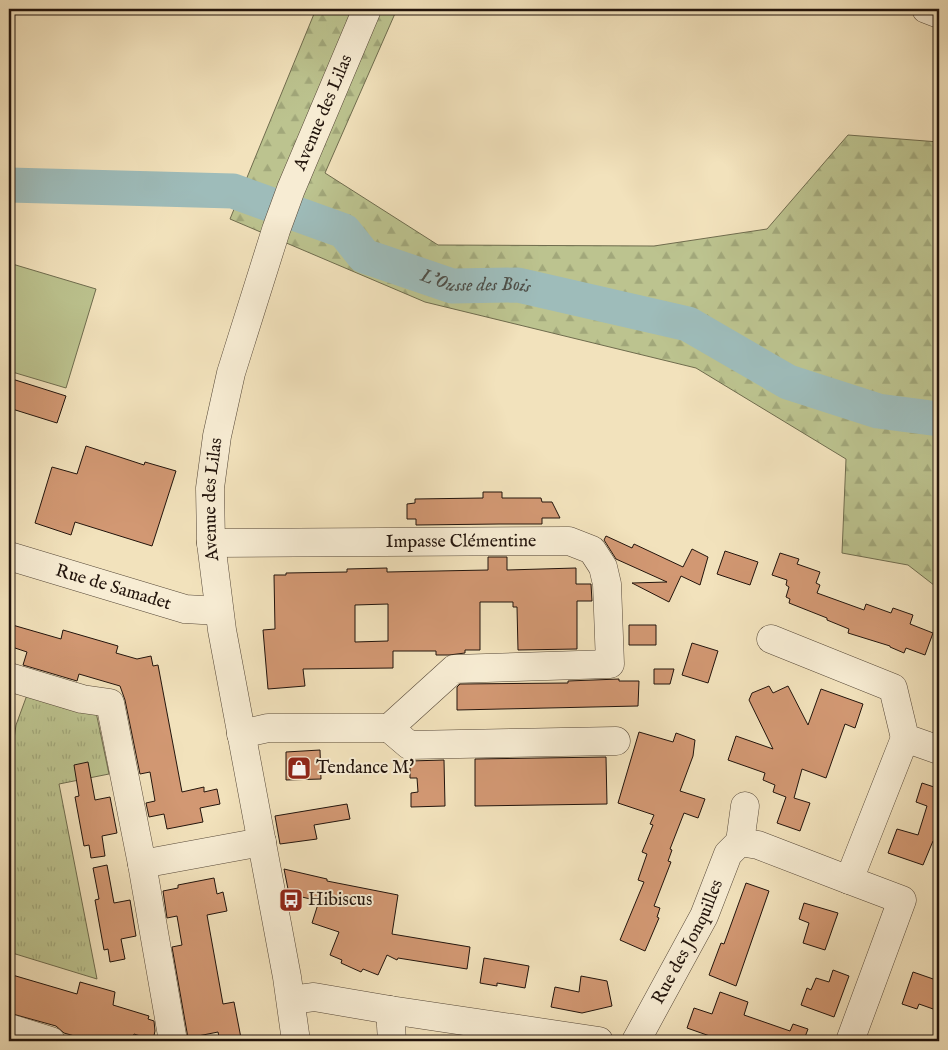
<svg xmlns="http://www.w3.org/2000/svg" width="948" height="1050" viewBox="0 0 948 1050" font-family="'IM FELL English',serif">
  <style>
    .forest { fill: url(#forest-firs); stroke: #6f6c4e }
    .park { fill: url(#park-tufts); stroke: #6f6c4e }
    .garden { fill: #bcc38f; stroke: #6f6c4e }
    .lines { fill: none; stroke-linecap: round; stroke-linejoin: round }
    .river { stroke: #9ebcba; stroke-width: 35 }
    .building { fill: #d29873; stroke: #22140c; fill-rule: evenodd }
    .minor-casing { stroke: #564838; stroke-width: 29 }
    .minor { stroke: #f7ecd3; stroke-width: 28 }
    .labels { text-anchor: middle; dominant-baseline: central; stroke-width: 4; stroke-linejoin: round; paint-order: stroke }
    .street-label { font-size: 18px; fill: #22140c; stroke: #f7ecd3 }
    .poi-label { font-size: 18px; fill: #22140c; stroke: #f7ecd3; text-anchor: start }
    .water-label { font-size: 19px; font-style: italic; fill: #4d4f49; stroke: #f7ecd3 }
  </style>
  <defs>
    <pattern id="forest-firs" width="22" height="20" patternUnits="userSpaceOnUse" patternTransform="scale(1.25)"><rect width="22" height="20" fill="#bcc38f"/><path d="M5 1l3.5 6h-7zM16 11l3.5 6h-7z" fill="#a1a77a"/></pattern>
    <pattern id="park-tufts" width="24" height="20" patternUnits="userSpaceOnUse" patternTransform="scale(1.25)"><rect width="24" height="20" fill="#bcc38f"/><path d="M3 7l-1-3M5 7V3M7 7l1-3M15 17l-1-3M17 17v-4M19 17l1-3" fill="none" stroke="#a1a77a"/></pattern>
  </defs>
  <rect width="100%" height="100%" fill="#f2e2bc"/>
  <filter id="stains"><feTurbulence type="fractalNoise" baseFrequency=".004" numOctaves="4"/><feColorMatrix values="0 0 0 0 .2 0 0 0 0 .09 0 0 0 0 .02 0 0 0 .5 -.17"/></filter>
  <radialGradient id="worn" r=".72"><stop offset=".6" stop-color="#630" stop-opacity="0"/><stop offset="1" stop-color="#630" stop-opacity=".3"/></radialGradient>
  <path class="forest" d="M316,9H397L325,173L438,245L654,246L767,229L848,135L939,142V589L908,565L842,553L846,459L696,368L425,302L230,219Z"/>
  <path class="park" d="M27,695L96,712L109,774L59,784L97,979L9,952V775L16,725Z"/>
  <path class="garden" d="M9,263L96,289L66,388L9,371Z"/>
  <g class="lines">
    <path class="river" id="s1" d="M9,185L233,191L344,231L364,256L452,286L518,285L688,324L788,382L878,411L939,419"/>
  </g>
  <path class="building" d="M9,378L66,396L57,423L9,408Z
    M86,446L144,465L145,462L176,471L152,546L75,522L71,535L35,523L52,467L77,474Z
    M483,492H502V498H541L542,502H552L560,518H542V524H499L416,525V519H407V504L415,503V499L483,498Z
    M606,536L632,548L634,544L683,567L692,549L708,557L700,585L681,576L669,602L632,583L667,582L616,559L604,540Z
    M725,551L758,562L750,585L717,574Z
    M780,553L799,559L797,564L820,572L816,583L820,585L817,593L864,610L866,604L891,613L893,608L913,615L910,624L933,633L925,655L906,648L904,653L890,647V646L848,633L849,629L827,620V618L789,603L790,599L786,597L789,587L786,585L787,580L772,575Z
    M488,557H507V570L576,568V584H591L592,601H577V649L518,650L517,607H513V602H480V650H465V653L449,655H436V651H393V668L303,669L305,686L268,689L263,630L275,629L274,575H286V573L347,572V569L387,568V572L488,570ZM388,604V641L355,642V605Z
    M9,624L61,639L63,630L118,646L116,653L137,659L151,656L153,666L158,665L182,792L204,787V792L217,789L220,804L200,808L203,822L167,829L164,814L149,817L146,803L155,801L150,772L140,774L125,700L120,686L79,674L77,681L23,665L27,652L9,646Z
    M629,625H656V645H629Z
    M692,643L718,651L708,683L682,675Z
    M654,669H674L670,684H654Z
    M619,679V681H639L638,706L457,710V687L460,684L568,683V681Z
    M769,686L773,693L788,686L808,725L821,689L863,704L855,728L845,724L826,778L802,769L794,798L810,803L800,831L777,823L786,797L773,792L775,785L763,780L765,773L728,760L736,736L773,749L749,700L752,693Z
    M639,732L673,742L676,733L695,740L693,756L680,791L705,799L698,818L684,813L670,849L672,850L668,861L671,862L654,906L660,908L657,917L659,918L645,951L620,940L644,882L638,880L647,854L642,852L653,825L650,824L654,815L618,803Z
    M320,750L321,779L286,780V752Z
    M606,757L607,804L475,806V759Z
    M444,760L445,806L411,807V793L418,792L417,778H410V761Z
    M88,762L95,800L110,797L117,833L102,836L105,856L91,858L89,845L84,846L75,797L79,796L74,765Z
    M936,779L939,780V843L933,841L923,865L888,853L897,829L918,835L927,806L916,802L922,783L934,787Z
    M347,804L350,819L314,825L317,839L280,844L275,816Z
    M107,865L114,903L130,900L136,936L121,939L125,959L110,962L108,949L104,950L95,900L99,899L93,868Z
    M284,869L327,879V881L398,895L392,934L470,947L467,969L398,958L397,960L387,955L378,975L363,969L361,972L341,963L342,960L330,955L339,932L312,923L319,901L289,894Z
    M214,878L217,894L223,892L227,911L207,915L223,1004L234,1002L241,1038L225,1041H220L218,1032L188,1038L172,947L182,945L177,916L167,918L163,891L178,888V885Z
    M746,883L769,891L736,986L709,975L721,943L724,944Z
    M804,903L838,913L825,950L803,943L809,923L799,919Z
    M484,958L529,966L525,988L497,983V986L480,983Z
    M833,970L849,976L834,1017L801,1005L807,988L811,990L816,978L829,982Z
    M913,972L939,981V1000L936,1010L919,1004L917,1009L902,1004Z
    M9,974L77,994L80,982L115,992L113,1005L149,1016L148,1019L154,1021L155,1031L153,1040L134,1034L131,1041H92L64,1033L56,1026L9,1013Z
    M581,976L607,981L612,1006L582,1013L551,1007L555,987L579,992Z
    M720,992L748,1002L744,1015L790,1031L793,1024L808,1029L805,1037L811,1039V1041H724L687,1028L694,1008L712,1014Z"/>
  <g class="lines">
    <g class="minor-casing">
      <g id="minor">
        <path d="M926,9L939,14"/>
        <path id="s2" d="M211,543L569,541L592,550L603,567L607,584L610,664L454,669L389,728H268L241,734"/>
        <path id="s3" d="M9,556L185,609L219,611"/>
        <path d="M771,639L893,688L905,738L939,750"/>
        <path d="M9,677L82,699L110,703L142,864L173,1041"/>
        <path d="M389,728L409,745L616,741"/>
        <path d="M740,842L745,806"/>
        <path d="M142,864L262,842"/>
        <path d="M849,880L902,900L850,1041"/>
        <path d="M291,1000L314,997L390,1010"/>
        <path d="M9,1028L51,1041"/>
        <path id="s4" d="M296,1041L287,977L222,630L211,543L210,488L217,436L231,373L276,230L291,189L367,9"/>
        <path d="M392,1041L390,1010L599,1041"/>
        <path id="s5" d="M636,1041L704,916L728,854L740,842L758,845L849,880L905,738"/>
      </g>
    </g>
    <use href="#minor" class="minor"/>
  </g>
  <defs>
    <g id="shop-square" transform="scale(1.25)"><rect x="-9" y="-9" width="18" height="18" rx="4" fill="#8f2418" stroke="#f7ecd3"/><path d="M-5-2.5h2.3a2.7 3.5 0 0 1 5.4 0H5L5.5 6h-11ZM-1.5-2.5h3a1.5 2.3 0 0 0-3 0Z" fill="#fff"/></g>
    <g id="bus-square" transform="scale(1.25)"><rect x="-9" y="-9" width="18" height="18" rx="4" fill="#8f2418" stroke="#f7ecd3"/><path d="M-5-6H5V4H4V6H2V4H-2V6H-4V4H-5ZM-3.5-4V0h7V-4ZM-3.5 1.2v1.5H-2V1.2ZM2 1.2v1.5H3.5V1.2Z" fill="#fff"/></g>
  </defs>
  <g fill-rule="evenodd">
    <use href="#shop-square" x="299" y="768"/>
    <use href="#bus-square" x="291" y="900"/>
  </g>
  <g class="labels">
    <g class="street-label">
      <text stroke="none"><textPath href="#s4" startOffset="954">Avenue des Lilas</textPath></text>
      <text stroke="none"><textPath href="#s4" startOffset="549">Avenue des Lilas</textPath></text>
      <text stroke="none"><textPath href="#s2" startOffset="250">Impasse Clémentine</textPath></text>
      <text stroke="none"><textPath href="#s3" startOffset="109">Rue de Samadet</textPath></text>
      <text stroke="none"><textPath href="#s5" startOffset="112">Rue des Jonquilles</textPath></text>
    </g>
    <g class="poi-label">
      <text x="316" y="768">Tendance M'</text>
      <text x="308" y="900">Hibiscus</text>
    </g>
    <g class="water-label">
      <text stroke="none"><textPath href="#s1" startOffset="490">L'Ousse des Bois</textPath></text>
    </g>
  </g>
  <rect width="948" height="1050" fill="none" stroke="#f2e2bc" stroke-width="30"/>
  <rect x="10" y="10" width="928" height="1030" fill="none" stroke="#22140c" stroke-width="2.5"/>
  <rect x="15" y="15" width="918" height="1020" fill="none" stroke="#22140c"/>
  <rect width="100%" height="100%" filter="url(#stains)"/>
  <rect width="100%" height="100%" fill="url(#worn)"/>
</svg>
